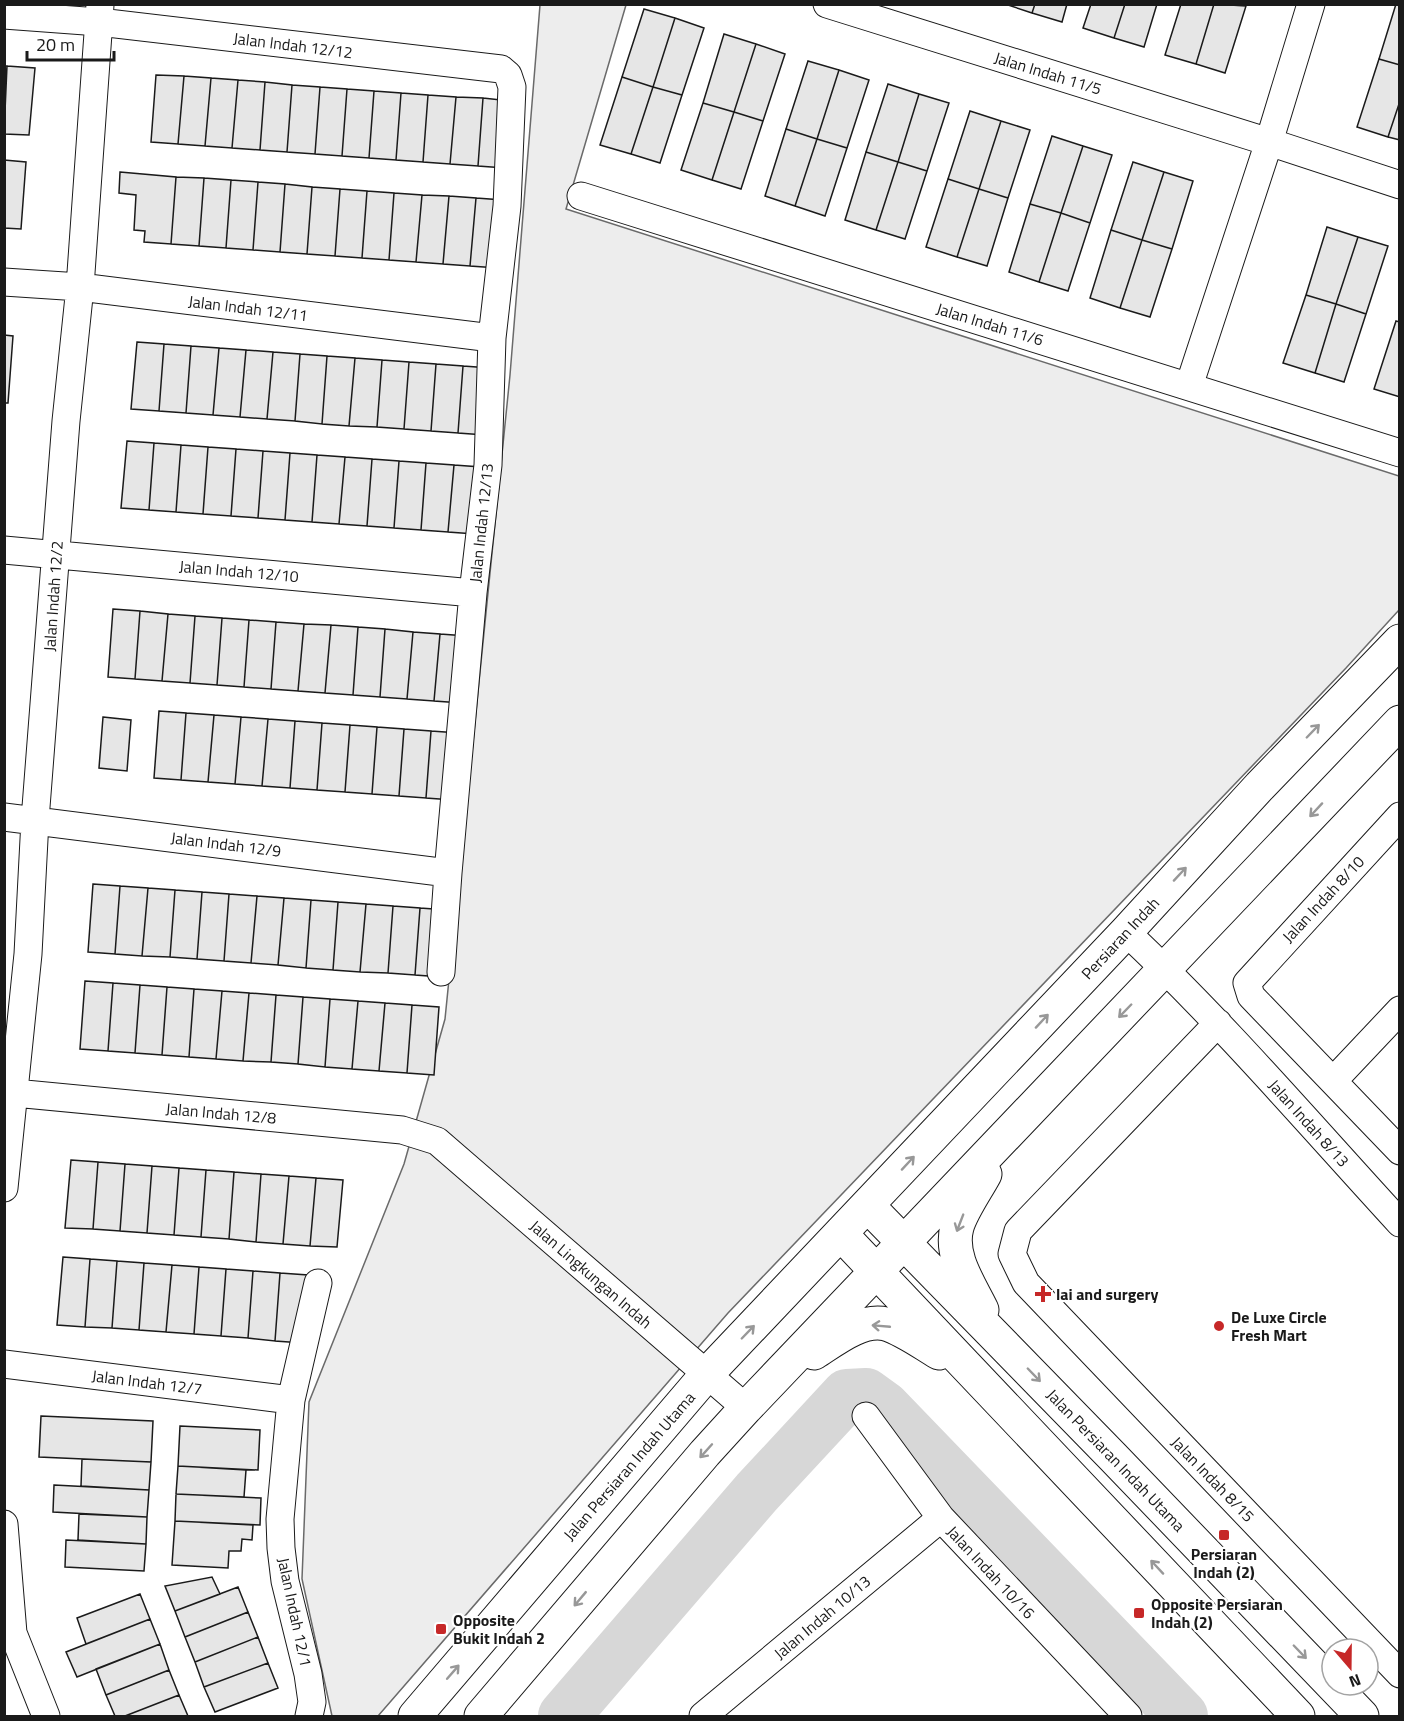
<svg xmlns="http://www.w3.org/2000/svg" width="1404" height="1721" viewBox="0 0 1404 1721" font-family="'Titillium Web',sans-serif">
  <style>
    .built { fill: #ededed; stroke: #6a6a6a; stroke-width: 1.5 }
    .lines { fill: none; stroke-linecap: round; stroke-linejoin: round }
    .river { stroke: #d7d7d7; stroke-width: 52 }
    .building { fill: #e6e6e6; stroke: #1a1a1a; stroke-width: 1.5 }
    .street-casing { stroke: #1a1a1a; stroke-width: 29 }
    .secondary-casing { stroke: #1a1a1a; stroke-width: 35 }
    .street { stroke: #fff; stroke-width: 27 }
    .secondary { stroke: #fff; stroke-width: 33 }
    .oneway { stroke: #989898 }
    .poi-dot { fill: #c62828; stroke: #fff; stroke-width: 2 }
    .labels { text-anchor: middle; dominant-baseline: central; stroke-width: 4.5; stroke-linejoin: round; paint-order: stroke }
    .street-label { font-size: 16px; fill: #1a1a1a; stroke: #fff }
    .poi-label { font-size: 16px; font-weight: bold; fill: #1a1a1a; stroke: #fff; text-anchor: start }
  </style>
  <rect width="100%" height="100%" fill="#fff"/>
  <path class="built" d="M540,5H626L566,209L1399,476V610L1346,668L728,1313L378,1716H332L302,1579L309,1402L404,1164L445,1019L510,375Z"/>
  <g class="lines">
    <path class="river" d="M564,1716L757,1492L847,1395L866,1394L884,1407L1182,1716"/>
  </g>
  <path class="building" d="M1005,4H1035L1032,13Z
    M1035,4H1067L1062,22L1032,13Z
    M1091,4H1125L1114,38L1083,28Z
    M1125,4H1157L1144,47L1114,38Z
    M1181,4H1214L1196,64L1165,55Z
    M1214,4L1246,6L1225,73L1196,64Z
    M1396,4H1400V65L1379,59Z
    M644,9L675,18L653,87L622,77Z
    M675,18L704,28L682,95L653,87Z
    M724,34L756,44L734,112L703,103Z
    M756,44L785,54L763,121L734,112Z
    M1379,59L1400,65V101L1388,137L1357,127Z
    M808,61L839,70L817,139L786,129Z
    M4,66H7L4,102Z
    M7,66L35,68L29,135L4,134Z
    M839,70L869,80L847,148L817,139Z
    M156,75L184,76L178,144L151,142Z
    M184,76L211,78L205,146L178,144Z
    M622,77L653,87L631,154L600,145Z
    M211,78L238,80L232,148L205,146Z
    M238,80L265,82L260,150L232,148Z
    M265,82L292,85L287,152L260,150Z
    M888,84L919,94L898,162L866,152Z
    M292,85L320,87L315,154L287,152Z
    M320,87L347,89L342,156L315,154Z
    M653,87L682,95L660,163L631,154Z
    M347,89L374,91L369,158L342,156Z
    M374,91L401,93L396,160L369,158Z
    M401,93L428,95L423,162L396,160Z
    M919,94L949,103L927,171L898,162Z
    M428,95L456,97L450,164L423,162Z
    M456,97L483,98L478,166L450,164Z
    M483,98L510,101L505,168L478,166Z
    M1400,101V140L1388,137Z
    M703,103L734,112L712,180L681,170Z
    M970,111L1001,121L979,189L948,179Z
    M734,112L763,121L741,189L712,180Z
    M1001,121L1030,130L1008,198L979,189Z
    M786,129L817,139L795,206L765,196Z
    M1052,136L1083,146L1061,213L1030,204Z
    M817,139L847,148L825,216L795,206Z
    M1083,146L1112,155L1090,223L1061,213Z
    M866,152L898,162L876,230L845,220Z
    M4,160L26,162L21,229L4,228Z
    M898,162L927,171L905,239L876,230Z
    M1133,162L1164,172L1142,240L1111,230Z
    M120,172L176,177L171,244L144,242L145,231L134,230L136,195L119,193Z
    M1164,172L1193,181L1172,249L1142,240Z
    M176,177L204,178L199,246L171,244Z
    M204,178L231,180L226,248L199,246Z
    M948,179L979,189L957,257L926,247Z
    M231,180L258,182L253,250L226,248Z
    M258,182L285,184L280,252L253,250Z
    M285,184L312,187L307,254L280,252Z
    M312,187L340,189L335,256L307,254Z
    M340,189L367,191L362,258L335,256Z
    M979,189L1008,198L987,266L957,257Z
    M367,191L394,193L389,260L362,258Z
    M394,193L422,195L416,262L389,260Z
    M422,195L449,196L443,264L416,262Z
    M449,196L476,198L470,266L443,264Z
    M476,198L503,200L498,268L470,266Z
    M1030,204L1061,213L1039,282L1009,272Z
    M1061,213L1090,223L1068,291L1039,282Z
    M1327,227L1358,237L1336,304L1306,295Z
    M1111,230L1142,240L1120,308L1090,298Z
    M1358,237L1388,246L1366,314L1336,304Z
    M1142,240L1172,249L1150,317L1120,308Z
    M1306,295L1336,304L1315,373L1283,363Z
    M1336,304L1366,314L1344,382L1315,373Z
    M1396,321L1400,322V397L1374,389Z
    M4,335L13,336L8,403H4Z
    M137,342L164,344L159,411L131,409Z
    M164,344L191,346L186,413L159,411Z
    M191,346L219,348L213,415L186,413Z
    M219,348L246,350L240,417L213,415Z
    M246,350L273,352L267,419L240,417Z
    M273,352L300,354L295,421L267,419Z
    M300,354L327,356L322,424L295,421Z
    M327,356L355,358L349,426L322,424Z
    M355,358L382,360L377,427L349,426Z
    M382,360L409,362L404,429L377,427Z
    M409,362L436,364L431,431L404,429Z
    M436,364L463,366L458,433L431,431Z
    M463,366L490,368L485,435L458,433Z
    M127,441L154,443L149,510L121,508Z
    M154,443L181,445L176,512L149,510Z
    M181,445L208,447L203,514L176,512Z
    M208,447L236,449L231,516L203,514Z
    M236,449L263,451L258,518L231,516Z
    M263,451L290,453L285,520L258,518Z
    M290,453L317,455L312,522L285,520Z
    M317,455L345,457L339,524L312,522Z
    M345,457L372,459L367,526L339,524Z
    M372,459L399,461L394,528L367,526Z
    M399,461L426,463L421,530L394,528Z
    M426,463L454,465L448,532L421,530Z
    M454,465L481,467L475,534L448,532Z
    M113,609L140,611L135,679L108,677Z
    M140,611L168,614L162,681L135,679Z
    M168,614L195,616L190,683L162,681Z
    M195,616L222,618L217,685L190,683Z
    M222,618L249,620L244,687L217,685Z
    M249,620L276,622L271,689L244,687Z
    M276,622L304,624L298,691L271,689Z
    M304,624L331,625L325,693L298,691Z
    M331,625L358,627L353,695L325,693Z
    M358,627L385,629L380,697L353,695Z
    M385,629L413,632L407,699L380,697Z
    M413,632L440,634L434,701L407,699Z
    M440,634L467,636L462,703L434,701Z
    M159,711L186,713L181,780L154,778Z
    M186,713L214,715L208,782L181,780Z
    M214,715L241,717L235,784L208,782Z
    M103,717L131,720L127,771L99,768Z
    M241,717L268,719L262,786L235,784Z
    M268,719L295,721L290,788L262,786Z
    M295,721L322,723L317,790L290,788Z
    M322,723L350,725L345,792L317,790Z
    M350,725L377,727L372,794L345,792Z
    M377,727L404,729L399,796L372,794Z
    M404,729L431,731L426,798L399,796Z
    M431,731L459,733L453,800L426,798Z
    M93,884L120,886L115,954L88,952Z
    M120,886L148,888L142,956L115,954Z
    M148,888L175,890L170,957L142,956Z
    M175,890L202,892L197,959L170,957Z
    M202,892L229,894L224,961L197,959Z
    M229,894L257,896L251,963L224,961Z
    M257,896L284,898L278,965L251,963Z
    M284,898L311,900L306,968L278,965Z
    M311,900L338,902L333,970L306,968Z
    M338,902L366,904L360,972L333,970Z
    M366,904L393,906L388,973L360,972Z
    M393,906L420,908L415,975L388,973Z
    M420,908L447,910L442,977L415,975Z
    M85,981L113,983L108,1051L80,1049Z
    M113,983L140,985L135,1053L108,1051Z
    M140,985L167,987L162,1055L135,1053Z
    M167,987L194,989L189,1057L162,1055Z
    M194,989L222,991L216,1059L189,1057Z
    M222,991L249,993L243,1061L216,1059Z
    M249,993L276,995L271,1062L243,1061Z
    M276,995L303,997L298,1064L271,1062Z
    M303,997L330,999L325,1067L298,1064Z
    M330,999L358,1001L352,1069L325,1067Z
    M358,1001L385,1003L379,1071L352,1069Z
    M385,1003L412,1005L407,1073L379,1071Z
    M412,1005L439,1007L434,1075L407,1073Z
    M71,1160L98,1162L93,1229L65,1228Z
    M98,1162L125,1164L120,1231L93,1229Z
    M125,1164L152,1166L147,1233L120,1231Z
    M152,1166L179,1168L174,1235L147,1233Z
    M179,1168L206,1170L201,1237L174,1235Z
    M206,1170L234,1172L229,1239L201,1237Z
    M234,1172L261,1174L256,1242L229,1239Z
    M261,1174L289,1176L283,1244L256,1242Z
    M289,1176L316,1178L310,1246L283,1244Z
    M316,1178L343,1180L337,1247L310,1246Z
    M63,1257L90,1259L85,1327L57,1325Z
    M90,1259L117,1261L112,1328L85,1327Z
    M117,1261L144,1263L139,1330L112,1328Z
    M144,1263L172,1265L166,1332L139,1330Z
    M172,1265L199,1267L194,1334L166,1332Z
    M199,1267L226,1269L221,1336L194,1334Z
    M226,1269L253,1271L248,1338L221,1336Z
    M253,1271L280,1273L275,1341L248,1338Z
    M280,1273L308,1275L303,1343L275,1341Z
    M41,1416L153,1421L151,1462L39,1457Z
    M180,1426L260,1430L258,1470L178,1466Z
    M82,1459L151,1462L149,1490L81,1486Z
    M178,1466L246,1470L244,1497L176,1494Z
    M54,1485L149,1490L147,1517L53,1512Z
    M176,1494L261,1498L260,1525L175,1521Z
    M79,1514L147,1517L146,1544L78,1540Z
    M175,1521L253,1525L252,1540L242,1539L241,1551H229L228,1568L172,1565Z
    M66,1540L146,1544L144,1571L65,1567Z
    M212,1577L220,1594L175,1611L165,1586Z
    M238,1587L248,1612L185,1637L175,1611Z
    M140,1594L150,1619L86,1644L77,1618Z
    M248,1612L258,1637L195,1662L185,1637Z
    M150,1619L160,1644L77,1677L66,1652Z
    M258,1637L268,1663L204,1687L195,1662Z
    M160,1644L169,1670L106,1695L96,1669Z
    M268,1663L278,1688L215,1712L204,1687Z
    M169,1670L179,1695L125,1716H115L106,1695Z
    M179,1695L188,1716H125Z"/>
  <g class="lines">
    <g class="street-casing">
      <path id="street" d="M827,4L1269,142L1400,185
        M4,15L99,22L501,69L508,75L512,87L507,206L492,338L488,465L473,593L448,873L441,972
        M581,196L1400,453
        M4,282L80,287L492,338
        M1189,386L1269,142L1311,4
        M4,550L473,593
        M1400,816L1247,983L1251,996L1400,1151
        M4,817L448,873
        M1126,932C1223,1023 1310,1125 1400,1223
        M1218,1023L1018,1231L1012,1254L1026,1283L1400,1674
        M1333,1081L1400,1010
        M4,1092L402,1130L437,1141L746,1408
        M4,1188L28,954L35,820L66,421L80,287L100,5
        M4,1364L291,1400
        M866,1416L941,1518L1128,1716
        M4,1524L13,1633L46,1716
        M309,1716L312,1702L308,1674L285,1581L281,1548L280,1519L291,1400L318,1283
        M703,1716L941,1518"/>
    </g>
    <g class="secondary-casing">
      <path id="secondary" d="M868,1206L1113,1457L1362,1716
        M841,1234L1298,1716
        M982,1310C970,1285 949,1256 957,1227C962,1210 977,1189 985,1174
        M814,1353C833,1341 861,1318 886,1324C905,1330 922,1343 939,1353
        M415,1716L707,1374L1126,932L1260,786L1400,641
        M481,1716L705,1453L746,1408L1400,722"/>
    </g>
    <use href="#street" class="street"/>
    <use href="#secondary" class="secondary"/>
  </g>
  <defs><path id="oneway-shaft" d="M-6 0H5M1.5-3L5.5 0L1.5 3" fill="none" stroke-width="1.6" stroke-linecap="round" stroke-linejoin="round" transform="scale(1.5)"/></defs>
  <g class="oneway">
    <use href="#oneway-shaft" transform="translate(1313 731) rotate(-46)"/>
    <use href="#oneway-shaft" transform="translate(1316 810) rotate(133)"/>
    <use href="#oneway-shaft" transform="translate(1180 874) rotate(-47)"/>
    <use href="#oneway-shaft" transform="translate(1125 1011) rotate(134)"/>
    <use href="#oneway-shaft" transform="translate(1042 1021) rotate(-47)"/>
    <use href="#oneway-shaft" transform="translate(908 1163) rotate(-47)"/>
    <use href="#oneway-shaft" transform="translate(960 1223) rotate(111)"/>
    <use href="#oneway-shaft" transform="translate(881 1326) rotate(-175)"/>
    <use href="#oneway-shaft" transform="translate(748 1332) rotate(-46)"/>
    <use href="#oneway-shaft" transform="translate(1034 1375) rotate(46)"/>
    <use href="#oneway-shaft" transform="translate(706 1451) rotate(132)"/>
    <use href="#oneway-shaft" transform="translate(1157 1567) rotate(-133)"/>
    <use href="#oneway-shaft" transform="translate(580 1599) rotate(130)"/>
    <use href="#oneway-shaft" transform="translate(1300 1652) rotate(46)"/>
    <use href="#oneway-shaft" transform="translate(453 1672) rotate(-49)"/>
  </g>
  <g class="poi-dot">
    <path d="M1040 1285h6v6h6v6h-6v6h-6v-6h-6v-6h6z"/>
    <circle cx="1219" cy="1326" r="6"/>
    <rect x="1218" y="1529" width="12" height="12" rx="3"/>
    <rect x="1133" y="1607" width="12" height="12" rx="3"/>
    <rect x="435" y="1623" width="12" height="12" rx="3"/>
  </g>
  <g class="labels">
    <g class="street-label">
      <text transform="translate(293 45) rotate(7)">Jalan Indah 12/12</text>
      <text transform="translate(1048 73) rotate(17)">Jalan Indah 11/5</text>
      <text transform="translate(248 308) rotate(7)">Jalan Indah 12/11</text>
      <text transform="translate(990 324) rotate(17)">Jalan Indah 11/6</text>
      <text transform="translate(481 523) rotate(-84)">Jalan Indah 12/13</text>
      <text transform="translate(239 571) rotate(5)">Jalan Indah 12/10</text>
      <text transform="translate(53 596) rotate(-86)">Jalan Indah 12/2</text>
      <text transform="translate(226 844) rotate(7)">Jalan Indah 12/9</text>
      <text transform="translate(1323 899) rotate(-47)">Jalan Indah 8/10</text>
      <text transform="translate(1120 938) rotate(-47)">Persiaran Indah</text>
      <text transform="translate(221 1113) rotate(5)">Jalan Indah 12/8</text>
      <text transform="translate(1309 1123) rotate(48)">Jalan Indah 8/13</text>
      <text transform="translate(591 1274) rotate(41)">Jalan Lingkungan Indah</text>
      <text transform="translate(147 1382) rotate(7)">Jalan Indah 12/7</text>
      <text transform="translate(1116 1460) rotate(46)">Jalan Persiaran Indah Utama</text>
      <text transform="translate(629 1466) rotate(-49)">Jalan Persiaran Indah Utama</text>
      <text transform="translate(1213 1479) rotate(46)">Jalan Indah 8/15</text>
      <text transform="translate(991 1572) rotate(47)">Jalan Indah 10/16</text>
      <text transform="translate(295 1612) rotate(78)">Jalan Indah 12/1</text>
      <text transform="translate(822 1617) rotate(-40)">Jalan Indah 10/13</text>
    </g>
    <g class="poi-label">
      <text x="1056" y="1294">lai and surgery</text>
      <text x="1231" y="1317">De Luxe Circle<tspan x="1231" dy="18">Fresh Mart</tspan></text>
      <text x="1224" y="1554" text-anchor="middle">Persiaran<tspan x="1224" dy="18">Indah (2)</tspan></text>
      <text x="1151" y="1604">Opposite Persiaran<tspan x="1151" dy="18">Indah (2)</tspan></text>
      <text x="453" y="1620">Opposite<tspan x="453" dy="18">Bukit Indah 2</tspan></text>
    </g>
  </g>
  <rect width="1404" height="1721" fill="none" stroke="#1a1a1a" stroke-width="12"/>
  <g transform="translate(1350 1667) rotate(160)"><circle r="28" fill="#ffffff" stroke="#a3a3a3" stroke-width="1.5"/>
  <path d="M0-4.5L10 22L0 15L-10 22Z" fill="#c62828"/>
  <text y="-9" font-size="16" font-weight="bold" text-anchor="middle" fill="#1a1a1a">N</text>
  </g>
  <path d="M27 51v9h87v-9" fill="none" stroke="#1a1a1a" stroke-width="3"/>
  <text x="36" y="51" font-size="18" fill="#1a1a1a" stroke="#ffffff" stroke-width="4.5" paint-order="stroke">20 m</text>
</svg>
